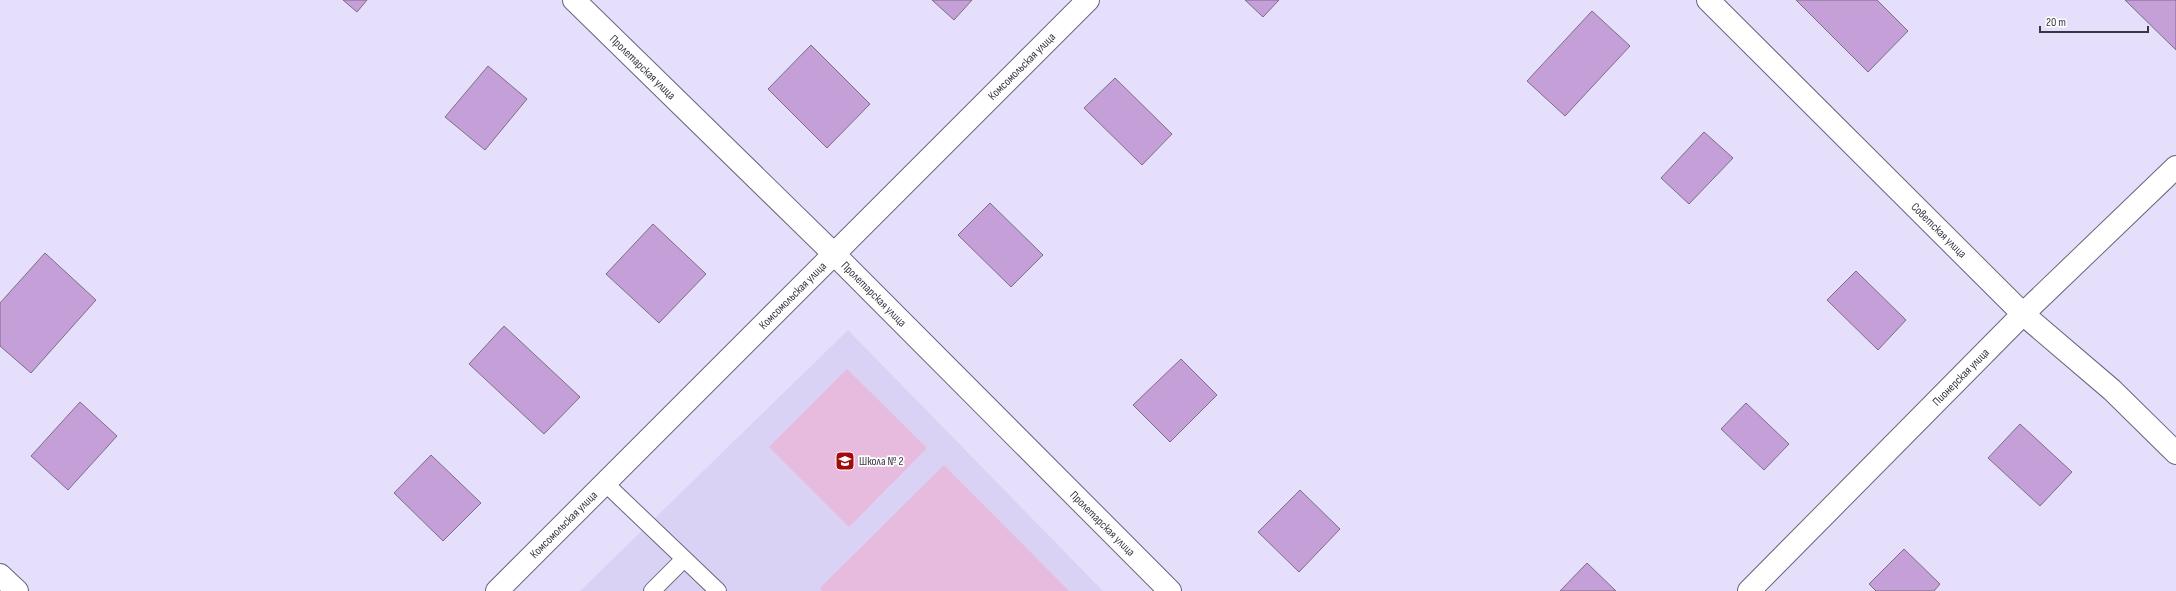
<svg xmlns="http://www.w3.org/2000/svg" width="2176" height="591" viewBox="0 0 2176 591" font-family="'Sofia Sans Condensed',sans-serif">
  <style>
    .built { fill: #dad2f5 }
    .green { fill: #e6bbde }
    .building { fill: #c5a0d8; stroke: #7d6d84 }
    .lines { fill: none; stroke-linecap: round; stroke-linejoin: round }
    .lane-casing { stroke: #6a657d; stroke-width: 18 }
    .street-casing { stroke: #6a657d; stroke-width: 24 }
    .secondary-casing { stroke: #6a657d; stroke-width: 24 }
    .lane { stroke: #fff; stroke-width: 16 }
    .street { stroke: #fff; stroke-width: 22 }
    .secondary { stroke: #fff; stroke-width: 22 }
    .labels { text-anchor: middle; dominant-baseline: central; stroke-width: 3.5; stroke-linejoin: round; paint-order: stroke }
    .street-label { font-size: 12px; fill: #383641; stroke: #fff }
    .poi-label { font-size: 12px; fill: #383641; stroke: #fff; text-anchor: start }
  </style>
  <rect width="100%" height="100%" fill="#e6dffc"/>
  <path class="built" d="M848,330L1103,591H580Z"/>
  <path class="green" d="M847,369L927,448L849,527L769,447Z
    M944,465L1069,591H822L820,588Z"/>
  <path class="building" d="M343,0H367L357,12Z
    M932,0H972L954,20Z
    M1245,0H1279L1263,17Z
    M1796,0H1877L1908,31L1868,72Z
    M2125,0H2176V50Z
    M1592,11L1630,46L1565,116L1527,81Z
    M811,45L870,104L827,148L768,89Z
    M488,66L527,99L485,150L445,117Z
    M1115,78L1172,134L1142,165L1084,108Z
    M1704,132L1733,158L1689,204L1661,178Z
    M990,203L1043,255L1011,287L958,235Z
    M653,224L706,274L659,323L606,274Z
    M45,253L96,300L31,373L0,346V303Z
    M1856,271L1906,320L1878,350L1827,300Z
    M504,326L580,397L544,434L469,364Z
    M1181,359L1217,395L1170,442L1133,405Z
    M80,402L117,436L68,490L31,456Z
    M1746,403L1789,444L1764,470L1721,429Z
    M2020,424L2072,472L2040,506L1988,458Z
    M431,455L481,503L443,541L394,493Z
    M1300,490L1340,529L1299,572L1258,532Z
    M1904,549L1940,584L1934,591H1876L1869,584Z
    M1587,563L1616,591H1560Z"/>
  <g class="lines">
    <g class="lane-casing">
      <path id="lane" d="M606,484L718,591
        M652,591L684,559"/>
    </g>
    <g class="street-casing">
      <g id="street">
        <path id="s1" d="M1708,0L2023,314L2112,390L2176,453"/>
        <path d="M0,575L17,591"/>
        <path id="s2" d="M497,591L1088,0"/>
        <path id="s3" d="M1749,591L2023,314L2176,167"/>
      </g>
    </g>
    <g class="secondary-casing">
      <g id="secondary">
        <path id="s4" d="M574,0L834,254L1170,591"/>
      </g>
    </g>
    <use href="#lane" class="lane"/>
    <use href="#street" class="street"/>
    <use href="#secondary" class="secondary"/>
  </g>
  <defs>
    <g id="school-square" transform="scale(1)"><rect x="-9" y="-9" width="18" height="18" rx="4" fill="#a30a0c" stroke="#fff"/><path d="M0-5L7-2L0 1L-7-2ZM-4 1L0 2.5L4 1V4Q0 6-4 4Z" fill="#fff"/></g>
  </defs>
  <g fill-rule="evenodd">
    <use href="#school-square" x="845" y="461"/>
  </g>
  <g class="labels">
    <g class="street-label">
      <text stroke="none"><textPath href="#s2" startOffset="742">Комсомольская улица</textPath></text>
      <text stroke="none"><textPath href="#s4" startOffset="96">Пролетарская улица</textPath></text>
      <text stroke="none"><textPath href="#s1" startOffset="326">Советская улица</textPath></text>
      <text stroke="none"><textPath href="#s4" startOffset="420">Пролетарская улица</textPath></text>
      <text stroke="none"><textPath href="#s2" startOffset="418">Комсомольская улица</textPath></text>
      <text stroke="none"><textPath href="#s3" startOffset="301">Пионерская улица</textPath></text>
      <text stroke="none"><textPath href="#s4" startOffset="744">Пролетарская улица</textPath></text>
      <text stroke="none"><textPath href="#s2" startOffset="94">Комсомольская улица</textPath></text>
    </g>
    <g class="poi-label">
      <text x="859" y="461">Школа № 2</text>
    </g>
  </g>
  <path d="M2040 26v6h108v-6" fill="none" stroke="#383641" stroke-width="2"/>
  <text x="2046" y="26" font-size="12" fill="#383641" stroke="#ffffff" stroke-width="3" paint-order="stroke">20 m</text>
</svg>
